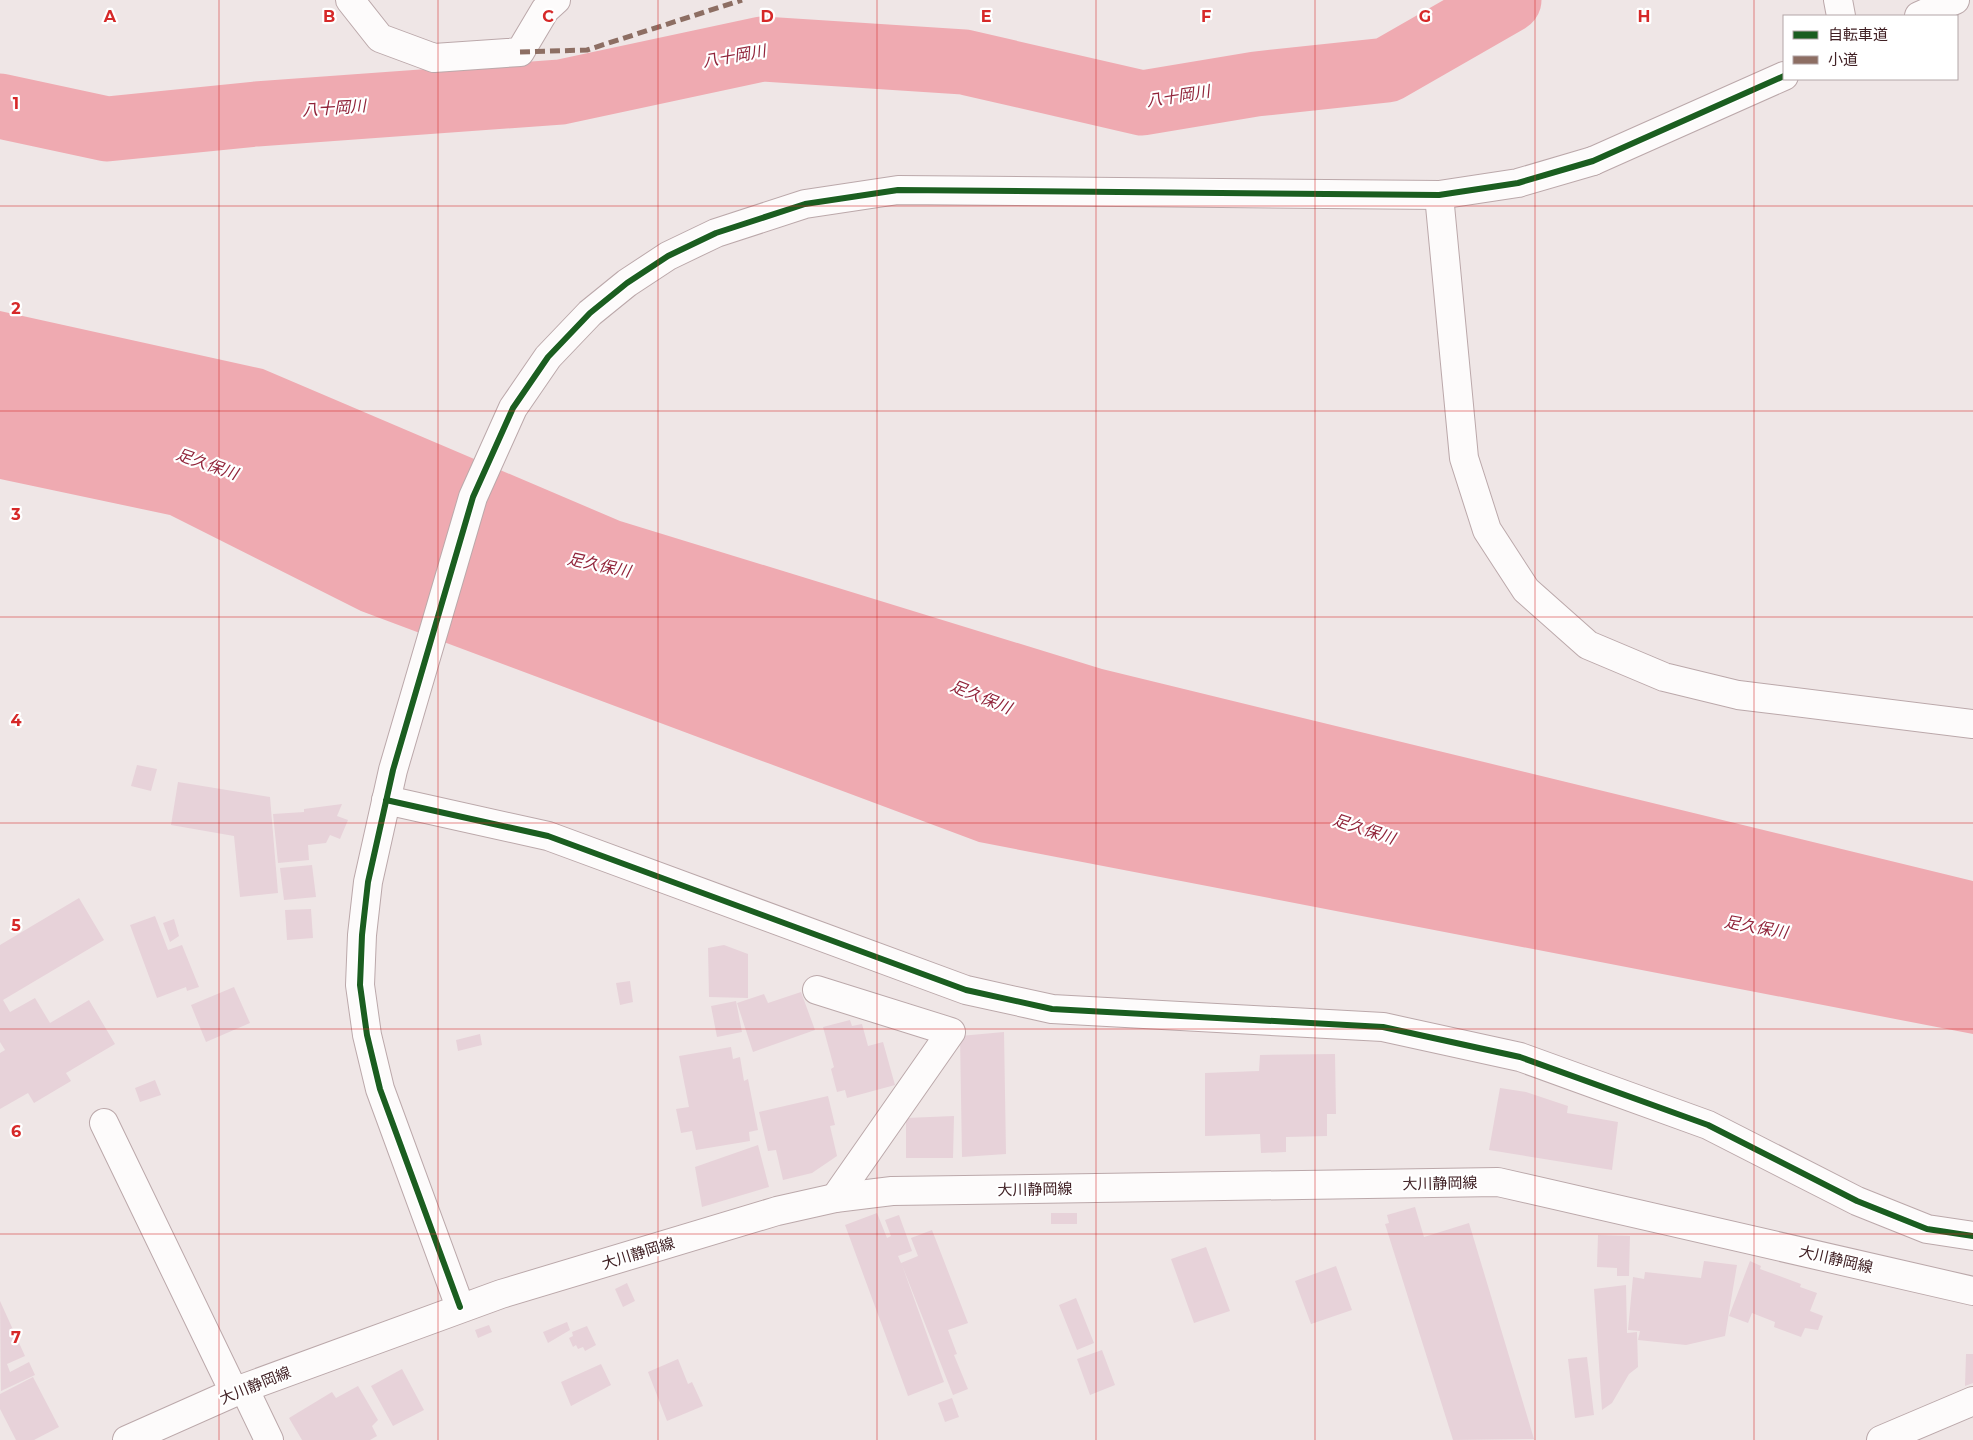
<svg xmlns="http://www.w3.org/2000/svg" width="1973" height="1440" viewBox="0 0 1973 1440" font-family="Montserrat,'Noto Sans JP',sans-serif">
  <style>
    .water { fill: #efaab1 }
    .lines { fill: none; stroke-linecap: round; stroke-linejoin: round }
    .river { stroke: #efaab1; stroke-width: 65 }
    .building { fill: #e7d2d9 }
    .street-casing { stroke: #bba8aa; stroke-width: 30 }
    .secondary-casing { stroke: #bba8aa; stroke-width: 30 }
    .street { stroke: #fdfbfb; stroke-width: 28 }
    .secondary { stroke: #fdfbfb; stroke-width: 28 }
    .quiet { stroke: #8d6e63; stroke-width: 5; stroke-dasharray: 10 5; stroke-linecap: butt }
    .cycleway-casing { stroke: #fff; stroke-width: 9 }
    .cycleway { stroke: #1b5e20; stroke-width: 6 }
    .grid { fill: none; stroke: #d62828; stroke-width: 1; stroke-opacity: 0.55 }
    .labels { text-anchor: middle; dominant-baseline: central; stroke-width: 4.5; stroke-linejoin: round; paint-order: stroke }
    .street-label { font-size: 15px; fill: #402024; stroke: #fff }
    .water-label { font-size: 16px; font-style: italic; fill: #91243a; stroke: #fff }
    .grid-label { font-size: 16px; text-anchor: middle; font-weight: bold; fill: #d62828; stroke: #fff; stroke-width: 4.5; stroke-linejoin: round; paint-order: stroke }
  </style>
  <rect width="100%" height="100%" fill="#efe6e6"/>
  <path class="water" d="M0,311L263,369L620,521L1102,669L1973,881V1034L979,842L361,611L170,515L0,479Z"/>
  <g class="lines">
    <path class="river" d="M0,106L107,129L256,114L561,92L762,49L964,62L1142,103L1256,84L1387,70L1509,0"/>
  </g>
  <path class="building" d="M137,765L157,769L151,791L131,786Z
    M178,782L270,797L278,893L240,897L234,836L171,825Z
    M342,804L337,816L348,820L340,839L330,835L326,843L308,845L309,860L278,863L273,814L304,812V809Z
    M312,865L316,897L284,900L280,868Z
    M79,898L104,940L3,1000L10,1012L35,998L50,1023L89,1000L115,1044L66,1073L71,1081L34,1103L28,1093L0,1109V1053L5,1050L0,1042V945Z
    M311,909L313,938L287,940L285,910Z
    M155,916L168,950L182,945L199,987L187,991L186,987L157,998L130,925Z
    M174,919L179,936L170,942L163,923Z
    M724,945L748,954V998L709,997L708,948Z
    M630,981L633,1002L620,1005L616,983Z
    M234,987L250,1023L206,1042L191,1005Z
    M801,992L815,1030L753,1052L737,1003L764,994L768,1003Z
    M736,1001L742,1032L717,1037L711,1006Z
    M850,1020L852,1026L862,1024L868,1046L883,1042L895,1085L847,1098L845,1090L837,1092L831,1069L834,1067L823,1027Z
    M1004,1032L1006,1154L962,1157L960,1036Z
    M480,1034L482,1045L458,1051L456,1040Z
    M731,1047L733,1059L740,1057L744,1081L748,1079L758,1130L749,1132L750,1141L696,1150L692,1131L681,1133L676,1109L689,1107L679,1056Z
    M1335,1054L1336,1114H1327V1136L1286,1137V1152L1261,1153L1260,1134L1205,1136V1073L1259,1071L1260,1055Z
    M155,1080L161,1095L140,1102L135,1088Z
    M1500,1088L1526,1092L1568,1106L1567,1113L1618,1122L1612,1170L1489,1150Z
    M828,1096L835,1125L830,1126L837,1156L812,1173L783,1180L776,1150L768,1151L759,1112Z
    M954,1116L953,1158H906V1118Z
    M758,1145L769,1187L702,1207L695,1167Z
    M1415,1207L1424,1237L1469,1223L1534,1439L1453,1440L1385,1224L1389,1223L1387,1215Z
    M877,1213L887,1238L891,1236L885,1220L899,1215L912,1251L898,1256L901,1263L918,1256L911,1238L932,1230L968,1323L948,1330L957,1354L954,1355L968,1389L953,1395L902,1265L944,1382L908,1396L845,1225Z
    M1051,1213H1077V1224H1051Z
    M1598,1235L1630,1236L1629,1276H1617V1268L1597,1267Z
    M1206,1247L1230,1311L1194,1323L1171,1259Z
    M1704,1261L1737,1265L1725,1336L1686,1345L1638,1340L1640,1331L1628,1330L1633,1277L1644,1279L1645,1272L1701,1278Z
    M1750,1261L1761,1266L1760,1269L1801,1284L1800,1287L1817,1293L1810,1311L1823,1316L1818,1330L1805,1328L1801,1337L1774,1327L1775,1322L1752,1313L1748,1323L1729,1316Z
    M1336,1266L1352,1310L1311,1324L1295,1281Z
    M627,1283L635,1301L623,1307L615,1289Z
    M1626,1285L1627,1333L1637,1332L1638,1367L1629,1374L1612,1403L1602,1410L1594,1289Z
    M1076,1298L1094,1343L1077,1350L1059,1305Z
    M0,1301L25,1356L7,1364L10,1372L29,1362L35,1375L1,1391Z
    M567,1322L570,1330L548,1343L543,1332Z
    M489,1325L492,1332L478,1338L475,1330Z
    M587,1326L596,1345L585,1351L583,1347L578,1349L576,1345L573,1347L569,1338L573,1336L572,1332Z
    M1102,1350L1115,1385L1090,1395L1077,1359Z
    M1966,1354H1973V1383L1965,1386Z
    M1587,1357L1594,1415L1575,1418L1568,1359Z
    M678,1359L688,1384L692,1382L703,1406L667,1421L648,1372Z
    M601,1364L611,1385L571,1406L561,1382Z
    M402,1369L424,1410L393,1426L371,1386Z
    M33,1377L59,1427L34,1440H16L0,1409V1394Z
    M358,1386L378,1420L372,1426L377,1436L370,1440H302L289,1418L332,1392L336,1398Z
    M952,1398L959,1417L945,1422L938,1403Z"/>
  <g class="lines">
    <g class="street-casing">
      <path id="street" d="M350,0L380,38L434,58L520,52L545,10L556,0
        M1838,0L1841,16
        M1919,16L1955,0
        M1593,161L1784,76
        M1439,195L1464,458L1487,530L1526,590L1588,645L1664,677L1738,695L1973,724
        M386,800L548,836L966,990L1052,1009L1383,1027L1520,1057L1708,1125L1857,1201L1927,1229L1973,1236
        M817,990L951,1032L835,1198
        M104,1123L234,1392
        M244,1388L269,1440
        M1881,1440L1973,1401"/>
    </g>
    <g class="secondary-casing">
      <path id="secondary" d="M460,1307L380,1089L367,1035L360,985L362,935L368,882L393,770L473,497L513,408L548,357L590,313L627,283L668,256L716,233L805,204L898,190L1439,195L1518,183L1593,161
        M127,1440L244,1388L501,1294L777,1211L835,1198L892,1191L1498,1182L1973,1291"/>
    </g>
    <use href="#street" class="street"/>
    <use href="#secondary" class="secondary"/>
    <path class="quiet" d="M520,52L587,50L742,0"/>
    <g class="cycleway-casing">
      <path id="cycleway" d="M386,800L548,836L966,990L1052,1009L1383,1027L1520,1057L1708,1125L1857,1201L1927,1229L1973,1236
        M460,1307L380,1089L367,1035L360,985L362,935L368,882L393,770L473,497L513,408L548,357L590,313L627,283L668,256L716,233L805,204L898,190L1439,195L1518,183L1593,161L1784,76"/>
    </g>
    <use href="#cycleway" class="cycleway"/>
  </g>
  <path class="grid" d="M219,0V1440M438,0V1440M658,0V1440M877,0V1440M1096,0V1440M1315,0V1440M1535,0V1440M1754,0V1440M0,206H1973M0,411H1973M0,617H1973M0,823H1973M0,1029H1973M0,1234H1973"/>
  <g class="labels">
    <g class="street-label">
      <text transform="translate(1440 1183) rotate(-1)">大川静岡線</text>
      <text transform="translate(1035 1189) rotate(-1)">大川静岡線</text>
      <text transform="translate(638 1253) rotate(-17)">大川静岡線</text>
      <text transform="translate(1836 1259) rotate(13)">大川静岡線</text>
      <text transform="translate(255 1385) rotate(-22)">大川静岡線</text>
    </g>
    <g class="water-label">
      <text transform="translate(734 56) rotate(-10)">八十岡川</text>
      <text transform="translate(1178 96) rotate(-9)">八十岡川</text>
      <text transform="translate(334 108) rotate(-4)">八十岡川</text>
      <text transform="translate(207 464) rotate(19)">足久保川</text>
      <text transform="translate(599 565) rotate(12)">足久保川</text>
      <text transform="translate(981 697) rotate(22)">足久保川</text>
      <text transform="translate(1364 829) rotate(18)">足久保川</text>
      <text transform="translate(1756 927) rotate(10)">足久保川</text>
    </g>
  </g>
  <g class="grid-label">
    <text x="110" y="22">A</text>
    <text x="329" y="22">B</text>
    <text x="548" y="22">C</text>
    <text x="767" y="22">D</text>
    <text x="986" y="22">E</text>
    <text x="1206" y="22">F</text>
    <text x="1425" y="22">G</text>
    <text x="1644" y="22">H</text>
    <text x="16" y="109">1</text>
    <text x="16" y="314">2</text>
    <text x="16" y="520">3</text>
    <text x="16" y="726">4</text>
    <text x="16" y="931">5</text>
    <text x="16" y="1137">6</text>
    <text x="16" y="1343">7</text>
  </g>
  <rect x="1783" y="15" width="175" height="65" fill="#ffffff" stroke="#b3a6a7"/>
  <rect x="1793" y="31" width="25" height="8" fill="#1b5e20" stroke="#b3a6a7"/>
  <text x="1828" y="40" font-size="15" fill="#402024">自転車道</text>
  <rect x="1793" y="56" width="25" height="8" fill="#8d6e63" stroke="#b3a6a7"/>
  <text x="1828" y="65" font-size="15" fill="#402024">小道</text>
</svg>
